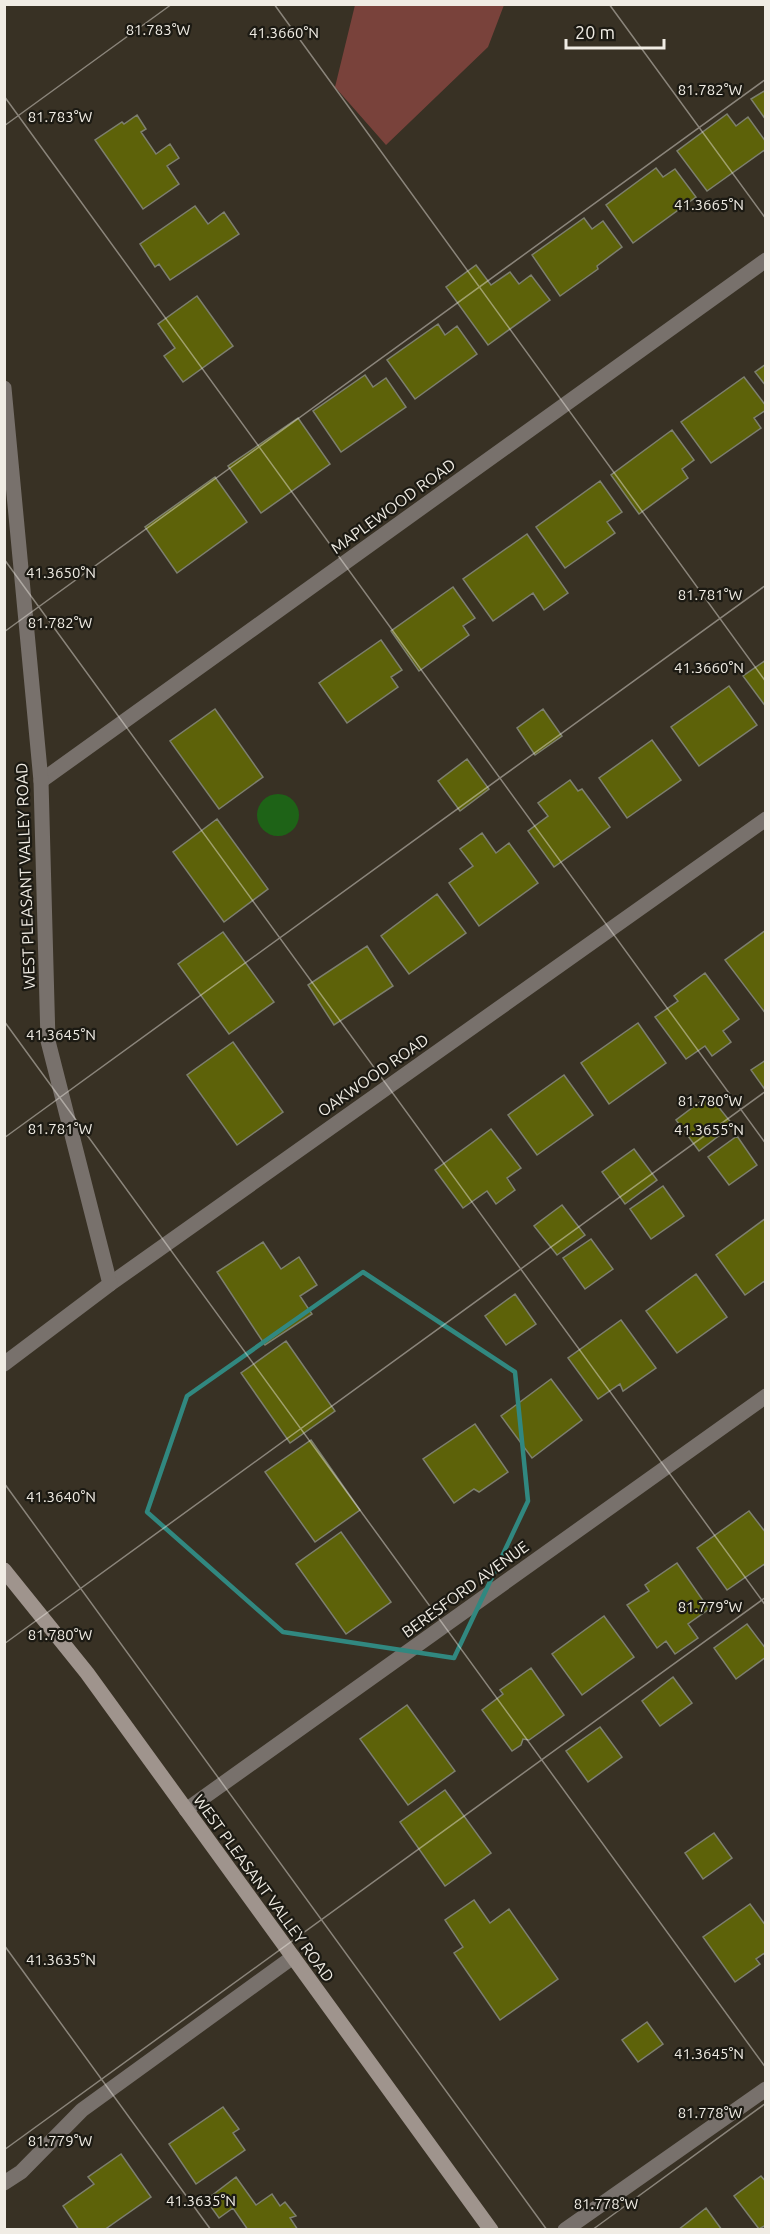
<svg xmlns="http://www.w3.org/2000/svg" width="770" height="2234" viewBox="0 0 770 2234" font-family="Ubuntu,sans-serif">
  <style>
    .green { fill: #79423b }
    .water { fill: #1e6317 }
    .building { fill: #5d6209; stroke: #7d7f6f; stroke-width: 1.5 }
    .lines { fill: none; stroke-linecap: round; stroke-linejoin: round }
    .service { stroke: #78716c; stroke-width: 15 }
    .minor { stroke: #78716c; stroke-width: 15 }
    .tertiary { stroke: #78716c; stroke-width: 15 }
    .secondary { stroke: #9f948d; stroke-width: 15 }
    .marked { fill: none; stroke: #318880; stroke-width: 4.5; stroke-linejoin: round }
    .ticks { fill: none; stroke: #f0ece4; stroke-width: 1.5; stroke-opacity: 0.45 }
    .labels { text-anchor: middle; dominant-baseline: central; stroke-width: 4.5; stroke-linejoin: round; paint-order: stroke }
    .street-label { font-size: 16px; fill: #f0ece4; stroke: #1c1a13 }
    .ticks-label { font-size: 15px; text-anchor: middle; fill: #f0ece4; stroke: #1c1a13; stroke-width: 4.5; stroke-linejoin: round; paint-order: stroke }
  </style>
  <rect width="100%" height="100%" fill="#383124"/>
  <path class="green" d="M355,5V4L504,5L488,47L386,145L335,87Z"/>
  <path class="water" d="M257 815a21 21 0 1 1 42 0a21 21 0 1 1-42 0Z"/>
  <path class="building" d="M766,90V120L751,99Z
    M727,114L736,126L748,117L766,142V149L707,191L677,151Z
    M137,115L146,129L141,132L156,154L170,144L179,158L167,166L179,184L143,209L95,140L122,122L124,124Z
    M656,168L663,177L675,169L696,197L633,243L606,205Z
    M195,206L208,224L224,212L239,234L170,280L159,264L155,267L140,244Z
    M584,218L592,229L603,221L622,247L597,266L598,269L560,296L532,255Z
    M476,265L491,285L510,272L519,284L531,275L550,300L488,345L446,287Z
    M197,296L233,346L183,382L164,356L175,348L158,324Z
    M438,324L445,335L457,326L477,354L415,399L387,360Z
    M766,364V386L755,372Z
    M365,375L373,387L386,378L406,407L341,452L313,411Z
    M744,377L766,406V410L754,418L761,428L711,463L681,422Z
    M298,418L330,464L261,513L228,466Z
    M672,430L694,460L682,469L688,478L639,514L611,475Z
    M215,477L247,522L177,573L145,527Z
    M600,481L622,512L607,522L615,533L565,568L536,527Z
    M527,534L568,593L544,610L533,593L493,621L463,579Z
    M453,587L475,618L463,626L469,635L419,671L391,631Z
    M381,640L402,670L391,677L398,687L347,723L319,683Z
    M766,660V707L743,676Z
    M729,686L757,725L699,766L671,727Z
    M215,709L263,777L219,809L170,741Z
    M543,709L562,736L535,755L517,728Z
    M652,740L681,780L627,818L599,778Z
    M467,759L489,789L460,811L438,781Z
    M570,780L578,791L582,789L610,827L554,867L528,831L548,816L538,803Z
    M217,819L268,889L224,922L173,852Z
    M482,833L496,853L509,843L538,883L479,926L449,883L473,866L460,849Z
    M437,894L466,933L409,974L381,936Z
    M766,930V1014L725,960Z
    M223,932L274,1002L229,1034L178,964Z
    M367,946L393,986L334,1025L308,985Z
    M705,973L739,1019L723,1031L731,1042L712,1056L705,1046L686,1059L655,1017L678,1001L674,996Z
    M638,1023L666,1063L609,1104L581,1063Z
    M233,1042L283,1112L237,1145L187,1075Z
    M766,1060V1091L751,1070Z
    M564,1075L593,1115L537,1155L508,1115Z
    M709,1095L733,1125L699,1151L676,1120Z
    M491,1129L521,1168L507,1178L515,1190L496,1204L487,1191L463,1208L435,1170Z
    M737,1136L757,1165L729,1185L708,1157Z
    M634,1149L657,1180L625,1204L602,1172Z
    M663,1186L684,1216L651,1239L630,1209Z
    M562,1205L585,1235L557,1255L534,1226Z
    M766,1218V1280L745,1295L716,1255Z
    M591,1239L613,1269L585,1289L563,1258Z
    M263,1242L281,1269L299,1257L317,1285L300,1296L312,1314L265,1345L217,1272Z
    M696,1274L727,1317L677,1353L646,1311Z
    M515,1294L536,1324L506,1345L485,1316Z
    M621,1320L656,1368L623,1391L620,1384L598,1399L568,1358Z
    M286,1341L335,1411L290,1443L241,1373Z
    M551,1379L582,1420L532,1458L501,1416Z
    M475,1424L508,1472L479,1492L474,1489L454,1503L423,1459Z
    M311,1440L360,1510L315,1542L265,1472Z
    M749,1511L766,1533V1563L727,1590L697,1548Z
    M341,1532L391,1602L346,1634L296,1564Z
    M677,1563L709,1609L688,1624L698,1638L675,1654L666,1641L657,1648L627,1605L649,1591L645,1585Z
    M604,1616L634,1657L582,1695L552,1654Z
    M747,1624L766,1649V1657L736,1679L714,1648Z
    M531,1668L564,1715L529,1740L523,1739L521,1745L512,1751L482,1710L503,1694L500,1690Z
    M673,1677L692,1703L660,1726L642,1701Z
    M407,1705L455,1771L408,1805L360,1739Z
    M600,1727L622,1757L588,1782L566,1751Z
    M445,1790L491,1853L445,1886L400,1822Z
    M714,1833L732,1858L703,1879L685,1853Z
    M474,1900L490,1923L509,1909L558,1979L500,2020L454,1953L463,1947L445,1920Z
    M750,1904L766,1926V1952L756,1959L760,1964L735,1982L703,1937Z
    M647,2022L663,2044L638,2062L622,2040Z
    M223,2107L239,2129L233,2133L245,2150L196,2184L169,2144Z
    M121,2154L151,2197L104,2230H79L63,2206L94,2184L88,2177Z
    M761,2176L766,2182V2225L759,2229L734,2196Z
    M236,2177L256,2205L272,2194L280,2206L285,2202L296,2216L290,2218L298,2230H248L233,2208L219,2218L206,2200Z
    M706,2208L722,2230H678Z"/>
  <g class="lines">
    <path class="service" d="M4,2183L21,2172L82,2110L293,1957"/>
    <path class="minor" d="M41,781L766,260
      M110,1284L766,819
      M186,1810L766,1396
      M565,2230L766,2089"/>
    <path class="tertiary" d="M4,388L41,781L48,1041L110,1284L4,1364"/>
    <path class="secondary" d="M4,1570L87,1673L491,2230"/>
  </g>
  <path class="marked" d="M363,1272L515,1372L528,1501L454,1658L283,1632L147,1512L187,1396Z"/>
  <path class="ticks" d="M274,4L766,682M609,4L766,219M4,96L766,1144M4,126L172,4M4,559L766,1606M4,632L766,79M4,1021L766,2068M4,1138L766,585M4,1483L547,2230M4,1644L766,1091M4,1945L211,2230M4,2150L766,1597M592,2230L766,2103"/>
  <g class="labels">
    <g class="street-label">
      <text transform="translate(393 506) rotate(-36)">MAPLEWOOD ROAD</text>
      <text transform="translate(25 876) rotate(-92)">WEST PLEASANT VALLEY ROAD</text>
      <text transform="translate(373 1075) rotate(-35)">OAKWOOD ROAD</text>
      <text transform="translate(465 1589) rotate(-36)">BERESFORD AVENUE</text>
      <text transform="translate(264 1888) rotate(54)">WEST PLEASANT VALLEY ROAD</text>
    </g>
  </g>
  <g class="ticks-label">
    <text x="158" y="35">81.783°W</text>
    <text x="284" y="38">41.3660°N</text>
    <text x="710" y="95">81.782°W</text>
    <text x="60" y="122">81.783°W</text>
    <text x="709" y="210">41.3665°N</text>
    <text x="61" y="578">41.3650°N</text>
    <text x="710" y="600">81.781°W</text>
    <text x="60" y="628">81.782°W</text>
    <text x="709" y="673">41.3660°N</text>
    <text x="61" y="1040">41.3645°N</text>
    <text x="710" y="1106">81.780°W</text>
    <text x="60" y="1134">81.781°W</text>
    <text x="709" y="1135">41.3655°N</text>
    <text x="61" y="1502">41.3640°N</text>
    <text x="710" y="1612">81.779°W</text>
    <text x="60" y="1640">81.780°W</text>
    <text x="61" y="1965">41.3635°N</text>
    <text x="709" y="2059">41.3645°N</text>
    <text x="710" y="2118">81.778°W</text>
    <text x="60" y="2146">81.779°W</text>
    <text x="201" y="2206">41.3635°N</text>
    <text x="606" y="2209">81.778°W</text>
  </g>
  <rect width="770" height="2234" fill="none" stroke="#f0ece4" stroke-width="12"/>
  <path d="M566 39v9h98v-9" fill="none" stroke="#f0ece4" stroke-width="3"/>
  <text x="575" y="39" font-size="18" fill="#f0ece4" stroke="#1c1a13" stroke-width="4.5" paint-order="stroke">20 m</text>
</svg>
